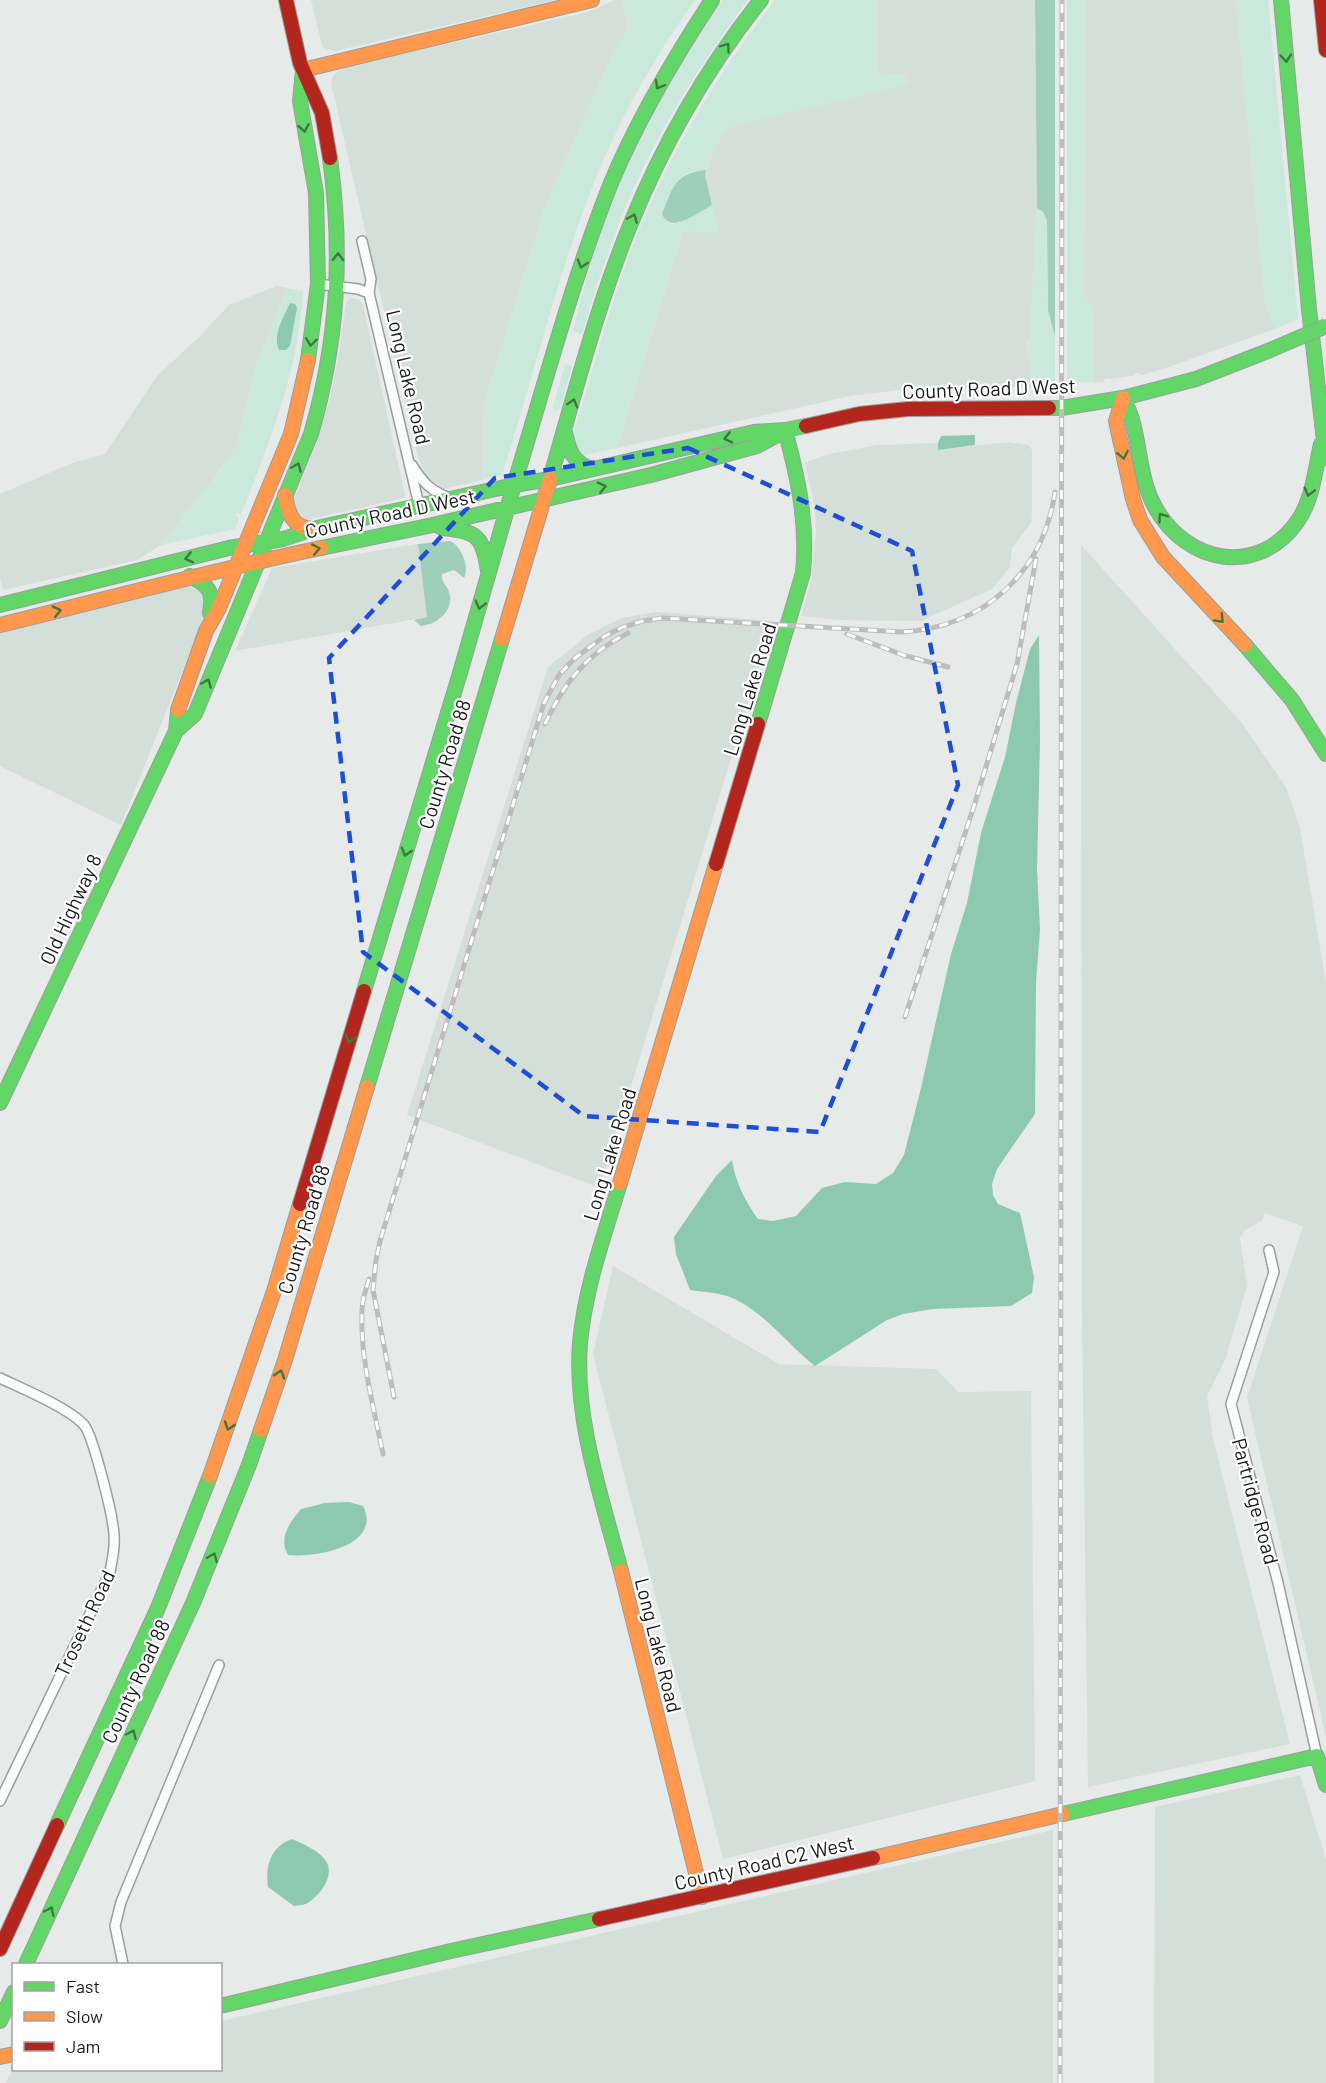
<svg xmlns="http://www.w3.org/2000/svg" width="1326" height="2083" viewBox="0 0 1326 2083" font-family="Barlow,sans-serif">
  <style>
    .built { fill: #d5dfda }
    .green { fill: #cae9dc }
    .forest { fill: #9fcebb }
    .water { fill: #8dc8b1 }
    .lines { fill: none; stroke-linecap: round; stroke-linejoin: round }
    .street-casing { stroke: #9b9e9d; stroke-width: 12 }
    .fast-casing { stroke: #9b9e9d; stroke-width: 16 }
    .slow-casing { stroke: #9b9e9d; stroke-width: 16 }
    .jam-casing { stroke: #9b9e9d; stroke-width: 16 }
    .street { stroke: #fbfcfc; stroke-width: 9 }
    .fast { stroke: #63d668; stroke-width: 14 }
    .slow { stroke: #ff974d; stroke-width: 14 }
    .jam { stroke: #b3261e; stroke-width: 14 }
    .rail-casing { stroke: #bcbdbc; stroke-width: 5 }
    .rail { stroke: #fff; stroke-width: 3; stroke-dasharray: 9; stroke-linecap: butt }
    .fast-bridge-casing { stroke: #9b9e9d; stroke-width: 16; stroke-linecap: butt }
    .fast-bridge { stroke: #63d668; stroke-width: 14 }
    .oneway { stroke: #3d7840 }
    .marked { fill: none; stroke: #1d4ed8; stroke-width: 4.5; stroke-dasharray: 12 8; stroke-linejoin: round }
    .labels { text-anchor: middle; dominant-baseline: central; stroke-width: 4.5; stroke-linejoin: round; paint-order: stroke }
    .street-label { font-size: 20px; fill: #171918; stroke: #fff }
  </style>
  <rect width="100%" height="100%" fill="#e6eae8"/>
  <path class="built" d="M311,0H555L335,51L325,49L322,45Z
    M614,0H622L628,23L627,31L606,69L544,210L484,405L483,480L444,489L427,477L418,458L331,83L332,79L334,74L347,67L588,12Z
    M877,0H1035L1037,208L1030,340H1026L1033,387L913,389L855,395L617,448L683,231H718L705,175L712,152L723,133L730,127L906,75L877,74Z
    M1085,0H1236L1265,303L1275,329L1163,369L1142,375L1137,373L1133,376L1110,379L1107,378L1102,382H1094L1093,308L1084,297Z
    M277,286L287,288L257,363L237,446L209,485L161,545L137,560L3,590L0,578V494L72,463L105,454L157,376L200,336L229,305Z
    M350,298L359,299L363,305L405,495L404,498L306,520L298,513L295,506L294,499L315,447L330,398L339,353L346,303Z
    M1009,442L1028,445L1032,450V514L1031,523L1012,548L1010,567L992,589L921,621L838,620L801,616L811,581L816,533L815,508L805,463L825,455L877,445L938,443V450Z
    M418,544L427,617L235,651L272,568Z
    M1081,545L1241,722L1286,787L1300,828L1326,983V1737L1247,1398L1303,1226L1265,1213L1262,1220L1244,1231L1240,1238L1247,1286L1225,1360L1207,1396L1213,1439L1290,1744L1088,1787L1082,1314Z
    M185,587H191L201,592L207,602L206,612L121,825L0,766V629Z
    M657,612L773,621L600,1188L407,1115L548,667L589,634L621,618Z
    M613,1266L779,1364L936,1369L958,1392L1031,1391L1035,1781L723,1859L593,1354Z
    M1300,1775L1326,1860V2083H1154L1155,1807Z
    M1053,1830V2083H6L13,2069L220,2070L221,2021Z"/>
  <path class="green" d="M622,0H695C656,54 623,113 597,175C558,272 534,375 502,475L483,480L484,405L544,210L606,69L627,31L628,23Z
    M722,0H748C705,57 666,118 636,183C614,232 597,283 582,334L573,331C581,299 589,266 600,234C628,151 670,71 722,0Z
    M775,0H877V73L906,75L909,84L730,127C717,138 711,154 706,170C676,171 672,189 662,213L664,219L672,224L680,222L712,205L719,232L683,231L617,448L580,456L572,439L574,432C592,373 608,312 630,253C664,162 716,77 775,0Z
    M1067,0H1085L1084,297L1086,300L1091,302L1093,308L1094,382L1067,383Z
    M1236,0H1268L1298,319L1275,329L1265,303Z
    M1037,208L1043,212L1047,220V287L1049,320L1055,337V384L1033,387L1026,340L1030,339Z
    M287,288L303,291C298,371 271,440 241,514L237,513L236,516L239,518L235,529L161,545L209,485L237,446L257,363Z
    M565,364L572,366L560,408L555,412L553,408Z"/>
  <path class="forest" d="M1035,0H1055V337L1048,311L1047,220L1043,212L1037,208Z
    M704,170H706L705,175L712,205C699,212 670,235 662,214C673,187 674,175 704,170Z
    M450,541C461,545 470,567 464,578L454,570L442,574C441,583 447,584 449,592C455,610 437,625 421,626L414,620L427,617L418,544Z"/>
  <path class="water" d="M290,303L295,304L297,308L290,346L286,350H279C272,334 284,317 290,303Z
    M975,435V445L938,450V443L941,436Z
    M1039,635L1040,741L1037,869L1040,930L1036,982L1035,1114L997,1169L992,1184L993,1195L998,1204L1020,1213L1034,1277L1032,1293L1011,1306L933,1309L903,1314L887,1320L815,1366C788,1345 760,1307 727,1296C715,1292 702,1292 690,1290L676,1254L674,1237L716,1176L732,1160C735,1181 745,1201 758,1219L773,1221L796,1216L822,1188L845,1182L876,1184L893,1173L904,1155L921,1088L951,954L967,903L981,833L1005,757L1016,703L1030,649Z
    M349,1502L363,1506C383,1546 315,1558 288,1555C278,1538 290,1522 301,1509L325,1503Z
    M292,1839C303,1844 321,1851 327,1863C334,1877 320,1895 308,1903C304,1905 299,1905 294,1906L268,1887C265,1866 271,1846 292,1839Z"/>
  <g class="lines">
    <g class="street-casing">
      <path id="street" d="M362,241L371,279L369,293
        M318,284L358,289L369,293L419,505
        M412,465C423,483 431,491 450,498
        M1269,1250L1274,1272L1231,1404L1278,1583L1317,1756
        M0,1378C21,1388 69,1408 84,1425C93,1435 111,1510 113,1526C116,1542 113,1556 110,1572L0,1801
        M123,1964L115,1926L121,1902L219,1665"/>
    </g>
    <g class="fast-casing">
      <path id="fast" d="M1281,0L1309,309L1326,458
        M303,70L300,101L316,193L318,284L308,360
        M1123,398C1142,432 1136,473 1155,507C1186,563 1257,578 1297,522C1313,500 1315,470 1321,444
        M1049,408H1061L1123,398L1196,379L1268,351
        M565,432C569,451 572,461 591,469
        M550,479C575,393 597,306 631,223C664,142 707,68 761,0
        M514,485C545,384 572,281 611,183C638,118 674,58 712,0
        M442,528C477,531 483,536 488,571
        M321,548L428,526L651,475L757,446L781,433
        M190,576C209,586 214,591 210,613
        M0,605L229,548L283,539L317,528L514,485L550,479L754,432L785,430L806,426
        M1245,645L1292,700L1326,754
        M758,724L803,573C808,523 798,478 785,430
        M176,731L195,714L311,434C338,341 343,254 330,158
        M364,991L460,673L514,485
        M367,1087L502,639
        M0,1103L176,731L178,710
        M620,1183C604,1236 585,1288 580,1343C574,1419 602,1498 621,1571
        M1063,1814L1317,1756L1326,1785
        M57,1825L158,1608L210,1476
        M26,1964L193,1603L249,1465L261,1430
        M220,2006L451,1951L599,1919
        M0,2021L14,1992"/>
    </g>
    <g class="slow-casing">
      <path id="slow" d="M303,70L592,0
        M1123,398L1116,421L1133,499L1140,520L1163,557L1245,645
        M285,495C288,513 292,527 312,529
        M0,625C107,599 213,570 321,548
        M502,639L550,479
        M178,710L206,631L219,608L291,434L308,360
        M620,1183L716,864
        M261,1430L285,1360L367,1087
        M210,1476L274,1291L300,1204
        M621,1571L702,1897
        M873,1858L1063,1814
        M0,2057L14,2054"/>
    </g>
    <g class="jam-casing">
      <path id="jam" d="M286,0L300,63L322,113L330,158
        M1321,0L1326,50
        M806,426L859,414L908,409L1049,408
        M716,864L758,724
        M300,1204L364,991
        M599,1919L873,1858
        M0,1949L57,1825"/>
    </g>
    <use href="#street" class="street"/>
    <use href="#fast" class="fast"/>
    <use href="#slow" class="slow"/>
    <use href="#jam" class="jam"/>
    <g class="rail-casing">
      <path id="rail" d="M847,634L903,655L948,667
        M545,724C564,683 586,654 628,633
        M905,1017L975,803L1017,664L1036,559
        M369,1279C366,1289 362,1300 362,1311C360,1359 374,1408 383,1454
        M394,1397L373,1290L376,1260L380,1241L544,703L559,675L575,658L605,636L623,627L643,621L662,618L902,632C984,627 1043,573 1055,492
        M1060,2083L1062,0"/>
    </g>
    <use href="#rail" class="rail"/>
    <g class="fast-bridge-casing">
      <path id="fast-bridge" d="M1268,351L1326,326"/>
    </g>
    <use href="#fast-bridge" class="fast-bridge"/>
  </g>
  <defs><path id="oneway-chevron" d="M-2-3.5L2.5 0L-2 3.5" fill="none" stroke-width="1.6" stroke-linecap="round" stroke-linejoin="round" transform="scale(1.5)"/></defs>
  <g class="oneway">
    <use href="#oneway-chevron" transform="translate(726 47) rotate(-55)"/>
    <use href="#oneway-chevron" transform="translate(1286 58) rotate(85)"/>
    <use href="#oneway-chevron" transform="translate(659 85) rotate(120)"/>
    <use href="#oneway-chevron" transform="translate(304 128) rotate(80)"/>
    <use href="#oneway-chevron" transform="translate(633 218) rotate(-68)"/>
    <use href="#oneway-chevron" transform="translate(338 257) rotate(-89)"/>
    <use href="#oneway-chevron" transform="translate(582 264) rotate(108)"/>
    <use href="#oneway-chevron" transform="translate(311 342) rotate(97)"/>
    <use href="#oneway-chevron" transform="translate(573 403) rotate(-73)"/>
    <use href="#oneway-chevron" transform="translate(728 438) rotate(167)"/>
    <use href="#oneway-chevron" transform="translate(1123 455) rotate(79)"/>
    <use href="#oneway-chevron" transform="translate(297 467) rotate(-67)"/>
    <use href="#oneway-chevron" transform="translate(602 487) rotate(-13)"/>
    <use href="#oneway-chevron" transform="translate(1309 492) rotate(104)"/>
    <use href="#oneway-chevron" transform="translate(1162 517) rotate(-125)"/>
    <use href="#oneway-chevron" transform="translate(316 549) rotate(-11)"/>
    <use href="#oneway-chevron" transform="translate(189 558) rotate(166)"/>
    <use href="#oneway-chevron" transform="translate(480 605) rotate(106)"/>
    <use href="#oneway-chevron" transform="translate(57 611) rotate(-13)"/>
    <use href="#oneway-chevron" transform="translate(1220 619) rotate(47)"/>
    <use href="#oneway-chevron" transform="translate(207 683) rotate(-67)"/>
    <use href="#oneway-chevron" transform="translate(406 852) rotate(107)"/>
    <use href="#oneway-chevron" transform="translate(350 1039) rotate(107)"/>
    <use href="#oneway-chevron" transform="translate(280 1374) rotate(-72)"/>
    <use href="#oneway-chevron" transform="translate(229 1426) rotate(109)"/>
    <use href="#oneway-chevron" transform="translate(213 1557) rotate(-67)"/>
    <use href="#oneway-chevron" transform="translate(132 1734) rotate(-65)"/>
    <use href="#oneway-chevron" transform="translate(50 1911) rotate(-65)"/>
  </g>
  <path class="marked" d="M688,448L912,551L958,785L820,1132L584,1116L363,952L329,658L495,478Z"/>
  <g class="labels">
    <g class="street-label">
      <text transform="translate(409 377) rotate(77)">Long Lake Road</text>
      <text transform="translate(989 388) rotate(-2)">County Road D West</text>
      <text transform="translate(390 513) rotate(-12)">County Road D West</text>
      <text transform="translate(749 689) rotate(-73)">Long Lake Road</text>
      <text transform="translate(444 764) rotate(-73)">County Road 88</text>
      <text transform="translate(70 909) rotate(-65)">Old Highway 8</text>
      <text transform="translate(609 1154) rotate(-73)">Long Lake Road</text>
      <text transform="translate(303 1229) rotate(-73)">County Road 88</text>
      <text transform="translate(1256 1501) rotate(75)">Partridge Road</text>
      <text transform="translate(84 1623) rotate(-65)">Troseth Road</text>
      <text transform="translate(659 1645) rotate(76)">Long Lake Road</text>
      <text transform="translate(135 1681) rotate(-65)">County Road 88</text>
      <text transform="translate(764 1862) rotate(-13)">County Road C2 West</text>
    </g>
  </g>
  <rect x="12" y="1963" width="210" height="108" fill="#ffffff" stroke="#a2a3a3" stroke-width="1.5"/>
  <rect x="24" y="1982" width="30" height="9" fill="#63d668" stroke="#a2a3a3" stroke-width="1.5"/>
  <text x="66" y="1993" font-size="18" fill="#171918">Fast</text>
  <rect x="24" y="2012" width="30" height="9" fill="#ff974d" stroke="#a2a3a3" stroke-width="1.5"/>
  <text x="66" y="2023" font-size="18" fill="#171918">Slow</text>
  <rect x="24" y="2042" width="30" height="9" fill="#b3261e" stroke="#a2a3a3" stroke-width="1.5"/>
  <text x="66" y="2053" font-size="18" fill="#171918">Jam</text>
</svg>
